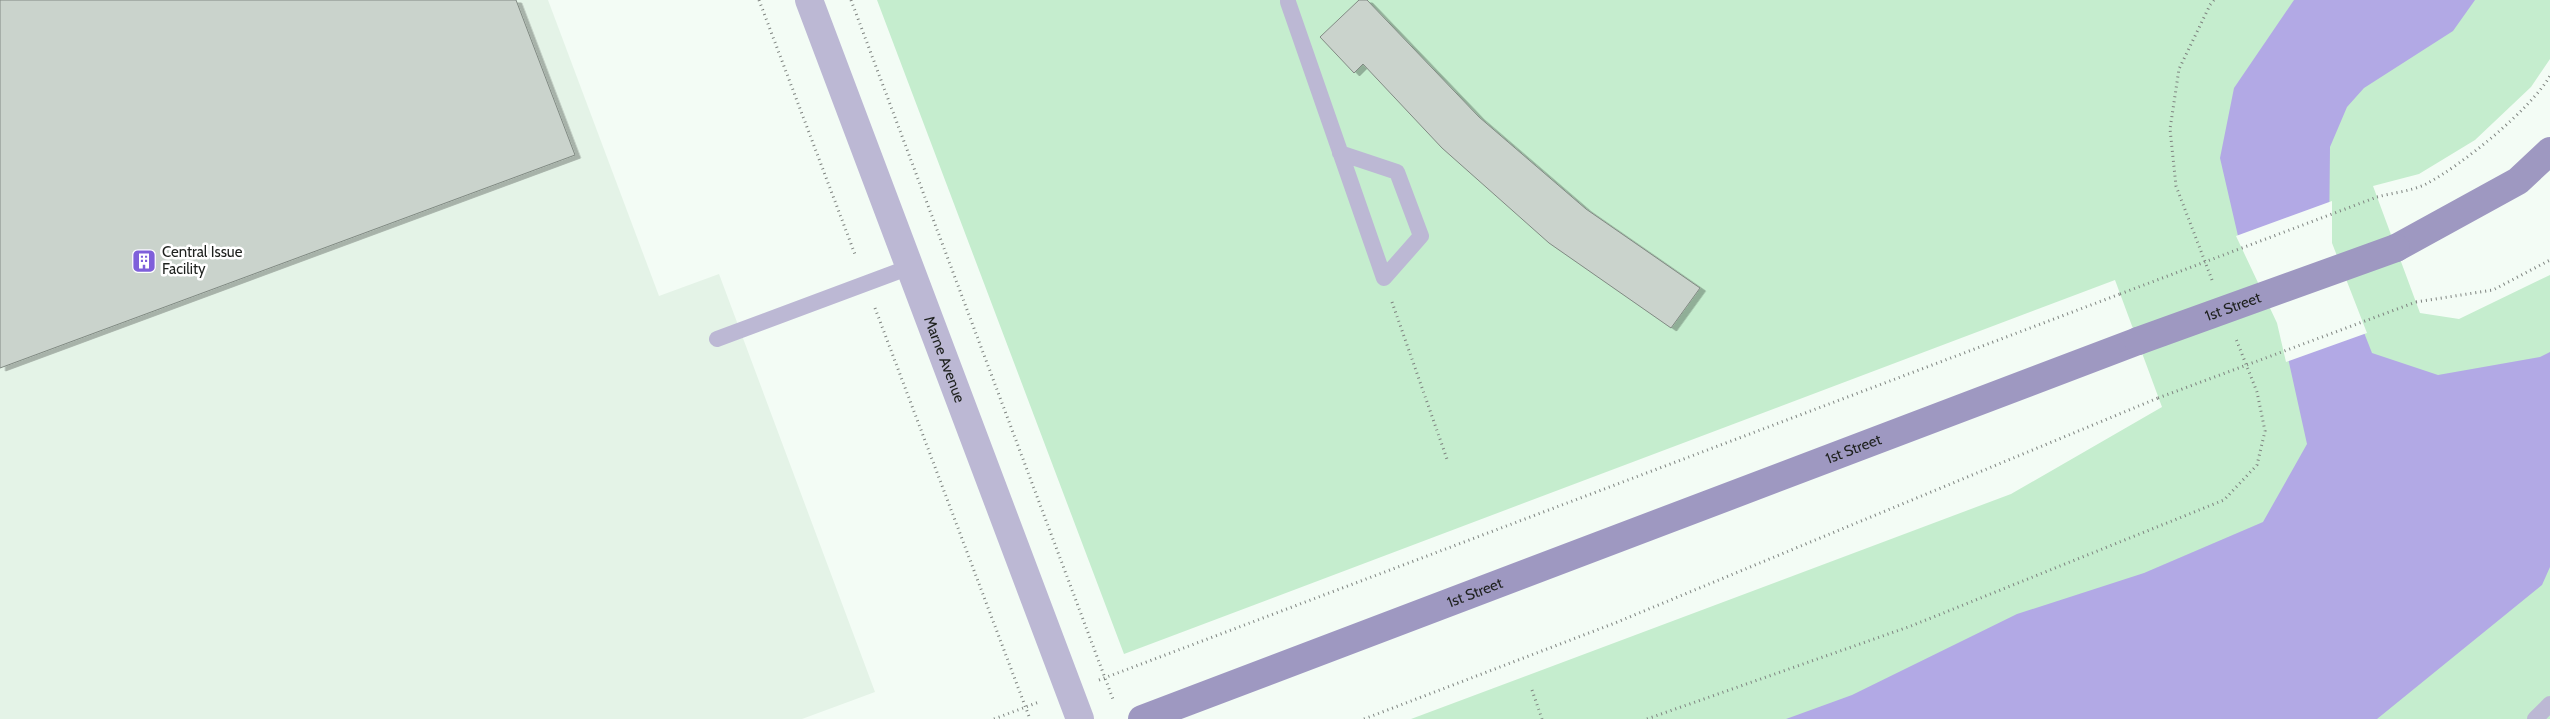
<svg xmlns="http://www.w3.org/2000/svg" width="2550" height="719" viewBox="0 0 2550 719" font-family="Cabin,sans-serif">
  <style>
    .built { fill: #e4f3e7 }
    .green { fill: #c5edce }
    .water { fill: #b2a9e5 }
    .pier { fill: #f3fcf5 }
    .building { fill: #cad3cc; stroke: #818a83; filter: url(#shadow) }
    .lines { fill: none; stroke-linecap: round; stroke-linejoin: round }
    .path { stroke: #7f8480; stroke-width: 3; stroke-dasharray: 1 4; stroke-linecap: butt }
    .service { stroke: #bcb8d4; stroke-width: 16 }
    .tertiary { stroke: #bcb8d4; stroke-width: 28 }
    .secondary { stroke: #9e98c1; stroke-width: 28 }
    .path-bridge { stroke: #7f8480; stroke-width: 3; stroke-dasharray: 1 4; stroke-linecap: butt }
    .secondary-bridge { stroke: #9e98c1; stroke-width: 28 }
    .labels { text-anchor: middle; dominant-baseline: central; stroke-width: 5; stroke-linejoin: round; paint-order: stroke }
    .poi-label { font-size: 15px; fill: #1e211e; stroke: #fff; text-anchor: start }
    .street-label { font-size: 15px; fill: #1e211e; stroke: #fff }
  </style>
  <defs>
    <filter id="shadow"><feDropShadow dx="5.5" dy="3" stdDeviation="0" flood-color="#0004"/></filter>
  </defs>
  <rect width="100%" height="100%" fill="#f3fcf5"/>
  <path class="built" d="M0,0H548L659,296L719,274L875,692L802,719H0Z"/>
  <path class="green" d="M877,0H2550V59L2531,87L2475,140L2419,174L2373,186L2420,313L2459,319L2550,275V719H1411L2011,494L2162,407L2115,280L1124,654Z"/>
  <path class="water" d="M2294,0H2475L2453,31L2364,88L2347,107L2330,147L2329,243L2372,353L2438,375L2540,357L2550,352V567L2542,585L2377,719H1786L1852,695L2017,614L2144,573L2263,522L2307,444L2280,322L2238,236L2220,158L2234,88Z"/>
  <path class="pier" d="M2332,201V243L2367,333L2286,362L2277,323L2236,236Z"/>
  <path class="building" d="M0,0H516L575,155L0,368Z
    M1359,0H1367L1479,117L1586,209L1700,288L1671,328L1549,243L1442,148L1363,64L1354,73L1320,37Z"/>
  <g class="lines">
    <path class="path" d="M759,0L856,257
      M851,0L1114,702
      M2377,197C2392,193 2412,191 2426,184C2462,165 2529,111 2550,76
      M2212,280L2176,186L2170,129L2179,69L2210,5L2214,0
      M1392,302L1448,462
      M2416,302L2493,290L2550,260
      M875,308L1030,719
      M1099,680L2120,294
      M1532,690L1542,719
      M994,719L1039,702
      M1364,719L1615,623L2158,398
      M1647,719L1911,626L2224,500L2257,465L2265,431L2257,392L2236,339"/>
    <path class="service" d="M1288,0V2L1384,278L1421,236L1397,172L1340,153
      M717,339L910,267
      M2535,719L2550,704"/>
    <path class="tertiary" id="s1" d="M809,0L1080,719"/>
    <g class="secondary">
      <path d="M2396,248L2518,181L2550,151"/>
      <path id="s2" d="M1142,719L2138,341"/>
    </g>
    <path class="path-bridge" d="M2120,294L2377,197
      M2158,398L2416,302"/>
    <path class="secondary-bridge" id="s3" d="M2138,341L2396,248"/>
  </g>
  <defs>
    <g id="building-square" transform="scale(1.25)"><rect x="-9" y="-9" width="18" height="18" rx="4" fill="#7f60da" stroke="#fff"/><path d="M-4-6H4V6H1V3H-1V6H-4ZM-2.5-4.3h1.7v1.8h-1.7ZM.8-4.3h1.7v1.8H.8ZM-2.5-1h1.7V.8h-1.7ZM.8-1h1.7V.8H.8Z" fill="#fff"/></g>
  </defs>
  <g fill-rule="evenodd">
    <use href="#building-square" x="144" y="261"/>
  </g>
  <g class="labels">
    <g class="poi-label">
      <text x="162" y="252">Central Issue<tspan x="162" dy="17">Facility</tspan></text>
    </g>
    <g class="street-label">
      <text stroke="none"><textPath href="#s3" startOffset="101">1st Street</textPath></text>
      <text stroke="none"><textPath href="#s1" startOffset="384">Marne Avenue</textPath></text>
      <text stroke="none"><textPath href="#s2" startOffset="761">1st Street</textPath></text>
      <text stroke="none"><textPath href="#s2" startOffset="356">1st Street</textPath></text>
    </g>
  </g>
</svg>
